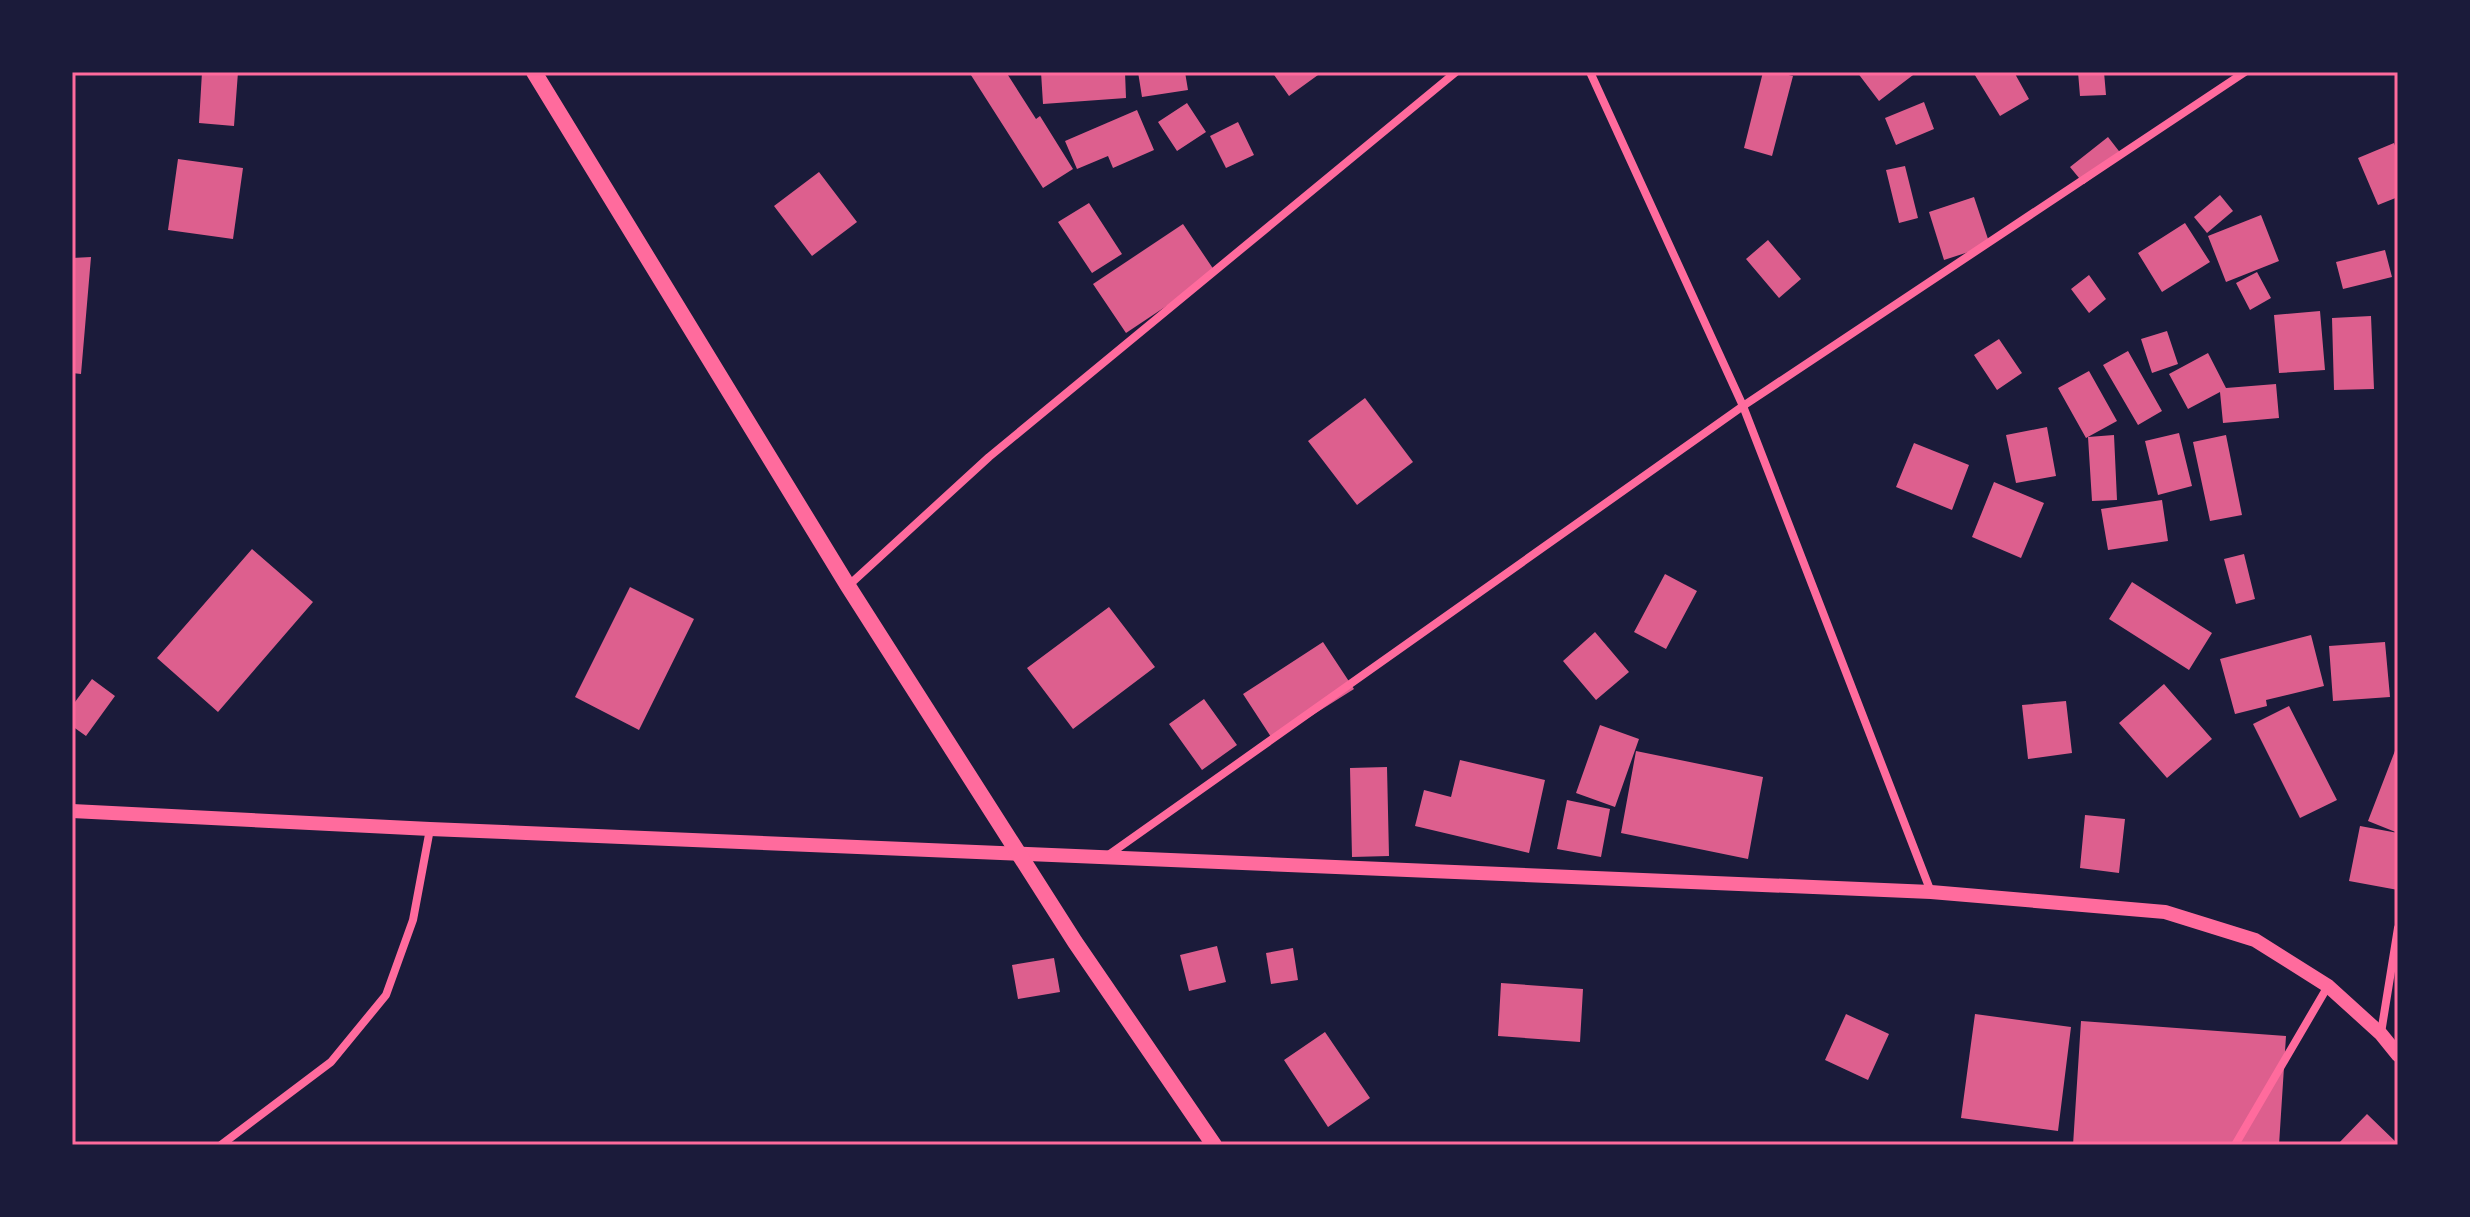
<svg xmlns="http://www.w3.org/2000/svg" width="2470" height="1217" viewBox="0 0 2470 1217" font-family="Manrope,sans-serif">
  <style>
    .building { fill: #dd5f8e }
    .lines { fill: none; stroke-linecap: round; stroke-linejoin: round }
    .minor { stroke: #ff6b9d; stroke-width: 8 }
    .tertiary { stroke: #ff6b9d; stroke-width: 14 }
    .secondary { stroke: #ff6b9d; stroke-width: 16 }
    .neatline { fill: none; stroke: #ff6b9d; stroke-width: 3 }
  </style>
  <rect width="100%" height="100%" fill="#1b1b3a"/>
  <path class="building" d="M202,72H238L234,126L199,123Z
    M969,72H1006L1036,119L1040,116L1073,169L1043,188Z
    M1041,72H1125L1126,98L1043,104Z
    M1138,72H1185L1188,90L1142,97Z
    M1272,72H1316L1318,75L1289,96Z
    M1763,72H1776L1793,76L1772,156L1744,148Z
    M1857,72H1917L1879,101Z
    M1973,72H2014L2029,99L2000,116Z
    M2078,72H2104L2106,95L2080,96Z
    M1924,102L1934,129L1896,145L1885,118Z
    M1187,103L1206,132L1177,151L1158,122Z
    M1137,110L1154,150L1113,168L1108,156L1077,169L1065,141Z
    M1238,122L1254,155L1226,168L1210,136Z
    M2108,137L2122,155L2084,184L2070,167Z
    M2394,143L2398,154V197L2378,205L2358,158Z
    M178,159L243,168L233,239L168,230Z
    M1905,166L1918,218L1899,223L1886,170Z
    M819,172L857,222L812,256L774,206Z
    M2220,195L2233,211L2207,233L2194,217Z
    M1974,197L1990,245L1944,260L1929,212Z
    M1089,203L1122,254L1092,273L1058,222Z
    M2261,215L2279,261L2226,282L2208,236Z
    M2185,223L2210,262L2162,292L2138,253Z
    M1183,224L1216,273L1126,333L1093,284Z
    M1768,240L1801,279L1779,298L1746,259Z
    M2385,250L2392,277L2343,289L2336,262Z
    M91,257L81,374L72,373V258Z
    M2257,272L2271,298L2250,310L2236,283Z
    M2089,275L2106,299L2089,313L2071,289Z
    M2320,311L2325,370L2279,373L2274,315Z
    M2371,316L2374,389L2334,390L2332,318Z
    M2167,331L2178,364L2152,373L2141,339Z
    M1999,339L2022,373L1997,390L1974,355Z
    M2128,351L2162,411L2138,425L2103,365Z
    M2208,353L2226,388L2276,384L2279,418L2223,423L2220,392L2188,409L2169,374Z
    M2089,371L2117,421L2086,438L2058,388Z
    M1365,398L1413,462L1357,505L1308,441Z
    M2047,427L2056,476L2016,483L2006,435Z
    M2179,433L2192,486L2158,495L2145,441Z
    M2114,435L2117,500L2092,501L2088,437Z
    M2226,435L2242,515L2210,521L2193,442Z
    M1914,443L1969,465L1952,510L1896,487Z
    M1994,482L2044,503L2021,558L1972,537Z
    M2162,500L2168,541L2108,550L2101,509Z
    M252,549L313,602L218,712L157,658Z
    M2244,554L2255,599L2236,604L2224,559Z
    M1665,574L1697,591L1666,649L1634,632Z
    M2132,582L2212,633L2189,670L2109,619Z
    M630,587L694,619L639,730L575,697Z
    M1109,607L1155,667L1073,729L1027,668Z
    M1595,632L1629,672L1596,700L1563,661Z
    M2311,635L2324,686L2266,700L2267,706L2235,714L2220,659Z
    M1323,642L1354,689L1273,740L1243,694Z
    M2385,642L2390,697L2333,701L2329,646Z
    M92,679L115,696L86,736L72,726V706Z
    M2164,684L2212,739L2167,778L2119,723Z
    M1204,699L1237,745L1202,770L1169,724Z
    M2066,701L2072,753L2028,759L2022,705Z
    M2289,706L2337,800L2300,818L2253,724Z
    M1600,725L1639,739L1615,807L1576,793Z
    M2398,743V833L2368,821Z
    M1636,751L1763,777L1748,859L1621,833Z
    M1460,760L1545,780L1529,853L1415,826L1424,790L1451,797Z
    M1387,767L1389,856L1352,857L1350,768Z
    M1567,800L1610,809L1601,857L1557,849Z
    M2085,815L2125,819L2119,873L2080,868Z
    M2360,826L2398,833V890L2349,881Z
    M1217,946L1226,982L1189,991L1180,955Z
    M1293,948L1298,980L1271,984L1266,953Z
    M1054,958L1060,992L1018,999L1012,965Z
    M1501,983L1583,989L1580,1042L1498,1036Z
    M1846,1014L1889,1034L1868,1080L1825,1060Z
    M1975,1014L2071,1027L2058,1131L1961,1118Z
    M2081,1021L2286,1036L2279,1145H2073Z
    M1325,1032L1370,1098L1328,1127L1284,1060Z
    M2367,1114L2398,1144V1145H2337Z"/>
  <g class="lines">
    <path class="minor" d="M1590,72L1743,406L1931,892
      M848,586L989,457L1456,72
      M1107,856L1743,406L2245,72
      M2381,1033L2398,928
      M221,1145L331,1062L386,995L413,920L430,829
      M2235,1145L2328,986"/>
    <path class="tertiary" d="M72,811L430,829L1931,892L2165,912L2255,940L2328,986L2381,1034L2398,1055"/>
    <path class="secondary" d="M534,72L848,586L1075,942L1214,1145"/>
  </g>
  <rect width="2470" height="1217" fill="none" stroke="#1b1b3a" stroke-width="148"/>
  <rect x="74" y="74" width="2322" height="1069" class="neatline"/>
</svg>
